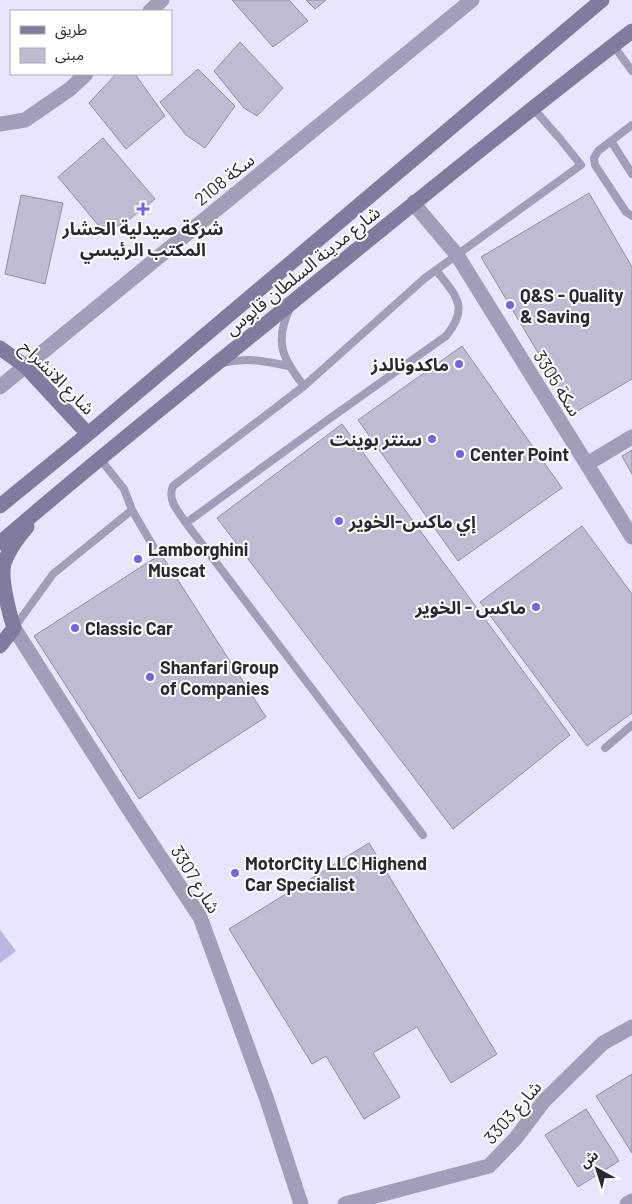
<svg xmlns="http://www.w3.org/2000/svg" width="632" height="1204" viewBox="0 0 632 1204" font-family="Barlow,'Noto Sans Arabic',sans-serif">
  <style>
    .green { fill: #bab6e2 }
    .building { fill: #bebcd3; stroke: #918fa6 }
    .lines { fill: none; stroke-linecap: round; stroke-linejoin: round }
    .lane { stroke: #a19fb8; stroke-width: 8 }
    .street { stroke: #a19fb8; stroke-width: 15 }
    .secondary { stroke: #7f7ca0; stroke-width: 15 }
    .poi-dot { fill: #7b61dc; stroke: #fff; stroke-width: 2 }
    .labels { text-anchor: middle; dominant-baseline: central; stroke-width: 4; stroke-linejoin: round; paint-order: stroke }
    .street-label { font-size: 18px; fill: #2b2a33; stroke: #fff }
    .poi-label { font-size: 18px; font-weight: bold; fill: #2b2a33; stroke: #fff; text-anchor: start }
  </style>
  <rect width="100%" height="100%" fill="#e7e6fe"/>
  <path class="green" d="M0,930L16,951L0,963Z"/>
  <path class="building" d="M232,0H289L308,21L273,47Z
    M306,0H326L315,9Z
    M240,42L283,88L257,116L244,108L214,71Z
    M198,69L235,106L205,148L186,135L160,102Z
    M116,74H135L165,116L126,149L89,103Z
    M103,138L155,199L126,222L104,232L58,177Z
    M589,193L632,267V379L574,413L481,257Z
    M21,195L63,203L45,284L5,274Z
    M462,346L562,488L458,561L358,420Z
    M342,424L570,735L453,829L217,518Z
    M632,450V474L622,456Z
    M582,526L632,594V713L587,746L480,602Z
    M161,554L266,717L139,799L34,636Z
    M369,843L497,1054L451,1083L417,1027L373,1053L400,1097L364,1119L326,1056L312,1064L229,929Z
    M632,1074V1153L596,1096Z
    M586,1109L619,1161L578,1187L545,1135Z"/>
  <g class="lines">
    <path class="lane" d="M613,45L632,71
      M632,125L598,151L594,158L595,165L626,212L632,216
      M611,141L632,174
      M290,308C274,342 282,358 304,386
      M222,363C248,357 263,361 289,366
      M100,459L124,489L132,510L153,546
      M186,523L329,419L446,336C470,307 456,296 436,270
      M14,628L53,574L132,510
      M605,748L632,725
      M423,835L186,523C178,511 167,500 173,486L304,386L425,278L581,165L561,140L532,107"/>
    <path class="street" d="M150,11L162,0
      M0,124L25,120L70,89L86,74
      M414,202L419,210L457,255L632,537
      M0,387L472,0
      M587,464L632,437
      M14,628L130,811L200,917L267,1100L301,1204
      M345,1204L489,1166L515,1139L544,1101L603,1043L632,1027
      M627,1204L632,1201"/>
    <path class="secondary" d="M0,348L25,366L88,434
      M0,506L88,434L602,0
      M0,543C85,469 174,398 262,327C384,227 507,127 632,31
      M0,646L14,628C9,613 0,578 4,563C9,550 18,537 27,527"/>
  </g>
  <g class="poi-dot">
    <path d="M140.5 201.5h5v5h5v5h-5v5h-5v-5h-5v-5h5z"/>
    <circle cx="510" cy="305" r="5"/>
    <circle cx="459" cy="364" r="5"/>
    <circle cx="432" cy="439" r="5"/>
    <circle cx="460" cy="454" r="5"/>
    <circle cx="339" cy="521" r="5"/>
    <circle cx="138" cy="559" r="5"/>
    <circle cx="536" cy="607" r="5"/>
    <circle cx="75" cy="628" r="5"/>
    <circle cx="150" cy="677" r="5"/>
    <circle cx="235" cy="873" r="5"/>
  </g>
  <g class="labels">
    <g class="street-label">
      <text transform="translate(224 179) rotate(-39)">سكة 2108</text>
      <text transform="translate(302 270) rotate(-39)">شارع مدينة السلطان قابوس</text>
      <text transform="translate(58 377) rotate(45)">شارع الانشراح</text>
      <text transform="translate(558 383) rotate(58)">3305 سكة</text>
      <text transform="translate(196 879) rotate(58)">3307 شارع</text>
      <text transform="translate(512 1112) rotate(-49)">3303 شارع</text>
    </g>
    <g class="poi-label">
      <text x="143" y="228" text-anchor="middle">شركة صيدلية الحشار<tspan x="143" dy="21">المكتب الرئيسي</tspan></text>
      <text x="520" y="295">Q&amp;S - Quality<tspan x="520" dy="21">&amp; Saving</tspan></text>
      <text x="449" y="364" text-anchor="end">ماكدونالدز</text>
      <text x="422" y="439" text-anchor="end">سنتر بوينت</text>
      <text x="470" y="454">Center Point</text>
      <text x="349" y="521">إي ماكس-الخوير</text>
      <text x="148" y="549">Lamborghini<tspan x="148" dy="21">Muscat</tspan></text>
      <text x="526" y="607" text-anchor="end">ماكس - الخوير</text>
      <text x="85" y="628">Classic Car</text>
      <text x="160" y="667">Shanfari Group<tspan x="160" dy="21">of Companies</tspan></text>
      <text x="245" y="863">MotorCity LLC Highend<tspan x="245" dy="21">Car Specialist</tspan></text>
    </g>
  </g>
  <rect x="10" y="10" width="162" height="65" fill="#ffffff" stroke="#aaaaad"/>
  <rect x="20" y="26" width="25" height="8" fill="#7f7ca0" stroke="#aaaaad"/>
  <text x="55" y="35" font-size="15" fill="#2b2a33">طريق</text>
  <rect x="20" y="48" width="25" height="15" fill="#bebcd3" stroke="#aaaaad"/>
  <text x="55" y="60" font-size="15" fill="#2b2a33">مبنى</text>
  <g transform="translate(597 1169) rotate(321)" stroke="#ffffff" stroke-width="4" paint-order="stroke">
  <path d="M0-4L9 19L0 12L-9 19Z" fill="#2b2a33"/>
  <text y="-8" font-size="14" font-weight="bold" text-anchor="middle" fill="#2b2a33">ش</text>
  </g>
</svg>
